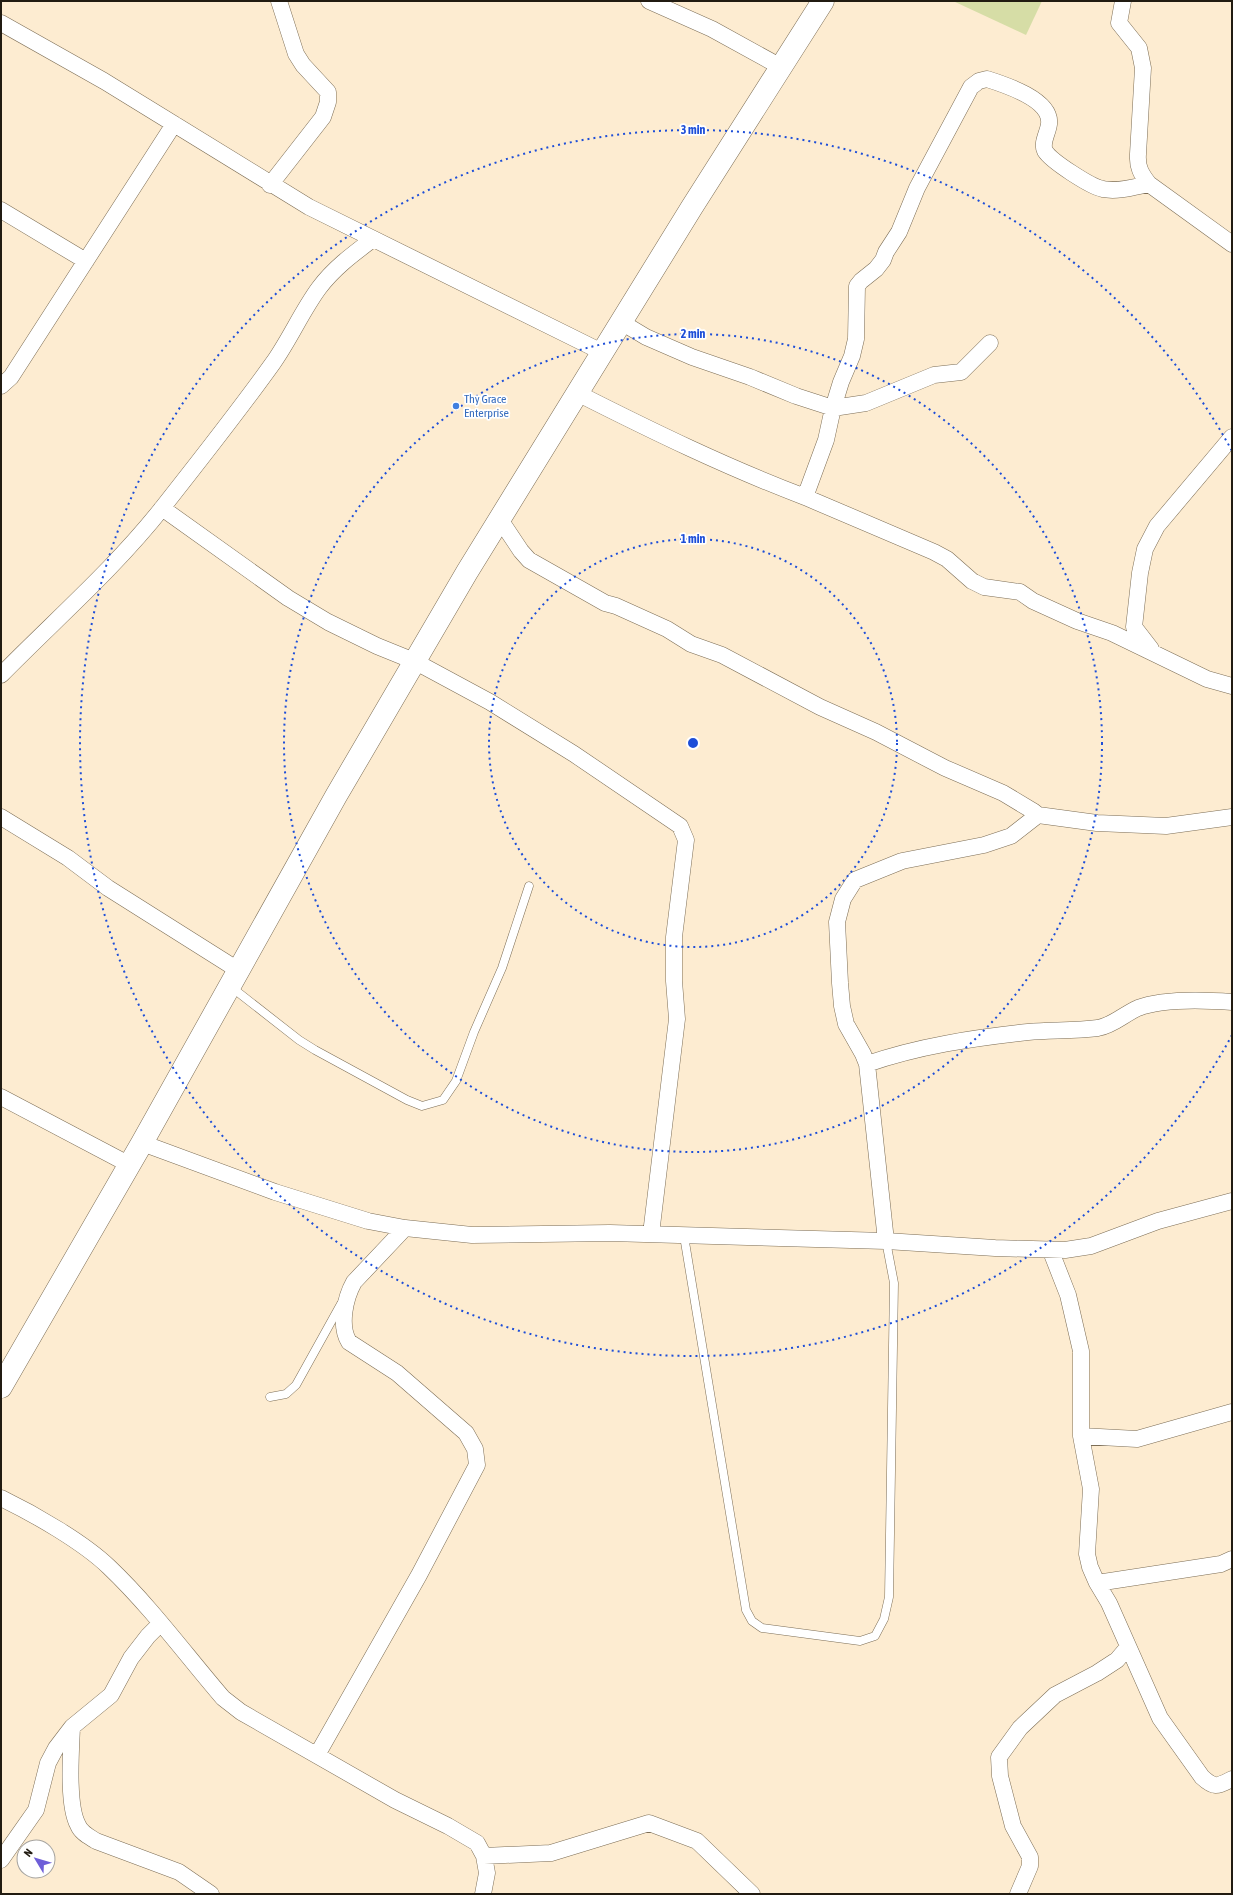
<svg xmlns="http://www.w3.org/2000/svg" width="1233" height="1895" viewBox="0 0 1233 1895" font-family="'Asap Condensed',sans-serif">
  <style>
    .green { fill: #d6dda6 }
    .lines { fill: none; stroke-linecap: round; stroke-linejoin: round }
    .lane-casing { stroke: #7c6d55; stroke-width: 9 }
    .street-casing { stroke: #7c6d55; stroke-width: 17 }
    .secondary-casing { stroke: #7c6d55; stroke-width: 23 }
    .lane { stroke: #fff; stroke-width: 8 }
    .street { stroke: #fff; stroke-width: 16 }
    .secondary { stroke: #fff; stroke-width: 22 }
    .ring { fill: none; stroke: #1d4ed8; stroke-width: 2; stroke-dasharray: 2 4 }
    .shop-dot { fill: #3f7fe0; stroke: #fff; stroke-width: 1.5 }
    .labels { text-anchor: middle; dominant-baseline: central; stroke-width: 3.5; stroke-linejoin: round; paint-order: stroke }
    .shop-label { font-size: 12px; fill: #366cbe; stroke: #fff; text-anchor: start }
    .centre { fill: #1d4ed8; stroke: #fff; stroke-width: 2 }
    .ring-label { font-size: 12px; text-anchor: middle; font-weight: bold; fill: #1d4ed8; stroke: #fff; stroke-width: 3.5; stroke-linejoin: round; paint-order: stroke }
  </style>
  <rect width="100%" height="100%" fill="#fdecd1"/>
  <path class="green" d="M953,1H1042L1026,35Z"/>
  <g class="lines">
    <g class="lane-casing">
      <path id="lane" d="M230,986L299,1040L315,1050L407,1100L422,1106L443,1100L456,1081L474,1032L502,968L529,886
        M684,1236L746,1610L752,1621L762,1628L860,1641L875,1636L884,1619L889,1597L894,1283L886,1241
        M270,1397L286,1394L296,1385L341,1304"/>
    </g>
    <g class="street-casing">
      <path id="street" d="M649,1L712,29L781,67
        M1123,1L1119,23L1139,48L1143,68L1138,154C1137,167 1141,174 1149,184L1232,244
        M1,23L104,81L309,207L602,352
        M1149,184C1134,187 1117,192 1103,189C1091,187 1051,161 1045,151C1041,143 1048,133 1049,124C1052,100 1006,85 987,79L979,81L971,87L917,188L899,232L886,252L883,260L876,269L861,281L857,286L856,339L852,356L841,382L833,408L826,440L805,497L934,552L947,559L972,581L984,587L1020,592L1033,601L1077,621L1112,633L1207,679L1232,686
        M270,185L323,117L328,102V92L303,65L296,54L279,1
        M1,210L86,261
        M621,322L646,337L692,357L750,377L796,396L833,408L866,403L934,375L961,372L990,343
        M1,386L11,377L174,124
        M577,393C652,431 726,467 805,497
        M162,508L288,598L328,622L377,646L414,661L490,702L574,754L680,826L686,840L674,937V981L677,1019L651,1234
        M499,518L521,551L529,560L605,603L616,606L667,629L691,644L722,655L820,707L876,732L945,768L1003,793L1033,811L1038,815L1011,836L984,845L902,861L855,880L843,899L837,922L840,983L842,1006L846,1024L863,1054L867,1064L886,1241
        M1151,649L1134,627L1140,573L1145,549L1157,526L1232,437
        M1,675C56,619 114,569 163,507C200,460 238,412 273,363C290,339 302,311 319,288C334,268 353,254 373,239
        M1038,815L1097,823L1166,826L1232,817
        M1,817L68,858L108,888L238,970
        M867,1064C919,1046 973,1038 1028,1032C1051,1030 1075,1031 1098,1028C1114,1025 1124,1014 1138,1008C1164,998 1205,1000 1232,1002
        M1,1097L130,1165
        M142,1143L275,1192L368,1221L405,1228L472,1235L610,1233L886,1241L995,1248L1065,1250L1091,1246L1158,1221L1232,1201
        M1050,1249L1068,1295L1081,1351V1436L1091,1489L1087,1554L1090,1567L1097,1583L1109,1603L1160,1718L1202,1777C1215,1789 1218,1786 1232,1779
        M1081,1436L1137,1439L1232,1412
        M1,1498C34,1514 83,1542 109,1567C151,1607 186,1655 223,1698L241,1712L395,1800L448,1826L477,1843L484,1856L487,1873L483,1894
        M1097,1583L1221,1564L1232,1559
        M160,1624L148,1636L131,1658L111,1695L72,1727C71,1751 67,1805 78,1825C81,1833 90,1837 96,1841L179,1872L211,1894
        M317,1755L419,1575L477,1465L475,1449L466,1433L397,1373L349,1342C339,1326 345,1298 354,1282L405,1228
        M484,1856L551,1853L649,1823L697,1841L752,1894
        M1,1860L36,1810L48,1763L56,1748L72,1727
        M1018,1894L1030,1866V1857L1013,1826L1000,1776L999,1757L1020,1728L1055,1695L1097,1673L1117,1660L1128,1647"/>
    </g>
    <g class="secondary-casing">
      <path id="secondary" d="M1,1387L142,1143L336,796L467,572L692,207L823,1"/>
    </g>
    <use href="#lane" class="lane"/>
    <use href="#street" class="street"/>
    <use href="#secondary" class="secondary"/>
  </g>
  <g class="ring">
    <circle cx="693" cy="743" r="204"/>
    <circle cx="693" cy="743" r="409"/>
    <path d="M1232 1035A613 613 0 1 1 1232 451"/>
  </g>
  <circle class="shop-dot" cx="456" cy="406" r="4"/>
  <g class="labels">
    <g class="shop-label">
      <text x="464" y="399">Thy Grace<tspan x="464" dy="14">Enterprise</tspan></text>
    </g>
  </g>
  <circle cx="693" cy="743" r="6" class="centre"/>
  <g class="ring-label">
    <text x="693" y="134">3 min</text>
    <text x="693" y="338">2 min</text>
    <text x="693" y="543">1 min</text>
  </g>
  <rect width="1233" height="1895" fill="none" stroke="#211b11" stroke-width="4"/>
  <g transform="translate(36 1859) rotate(308)"><circle r="19" fill="#ffffff" stroke="#a6a4a0"/>
  <path d="M0-3L7 15L0 10L-7 15Z" fill="#6e5ed8"/>
  <text y="-6" font-size="11" font-weight="bold" text-anchor="middle" fill="#211b11">N</text>
  </g>
</svg>
